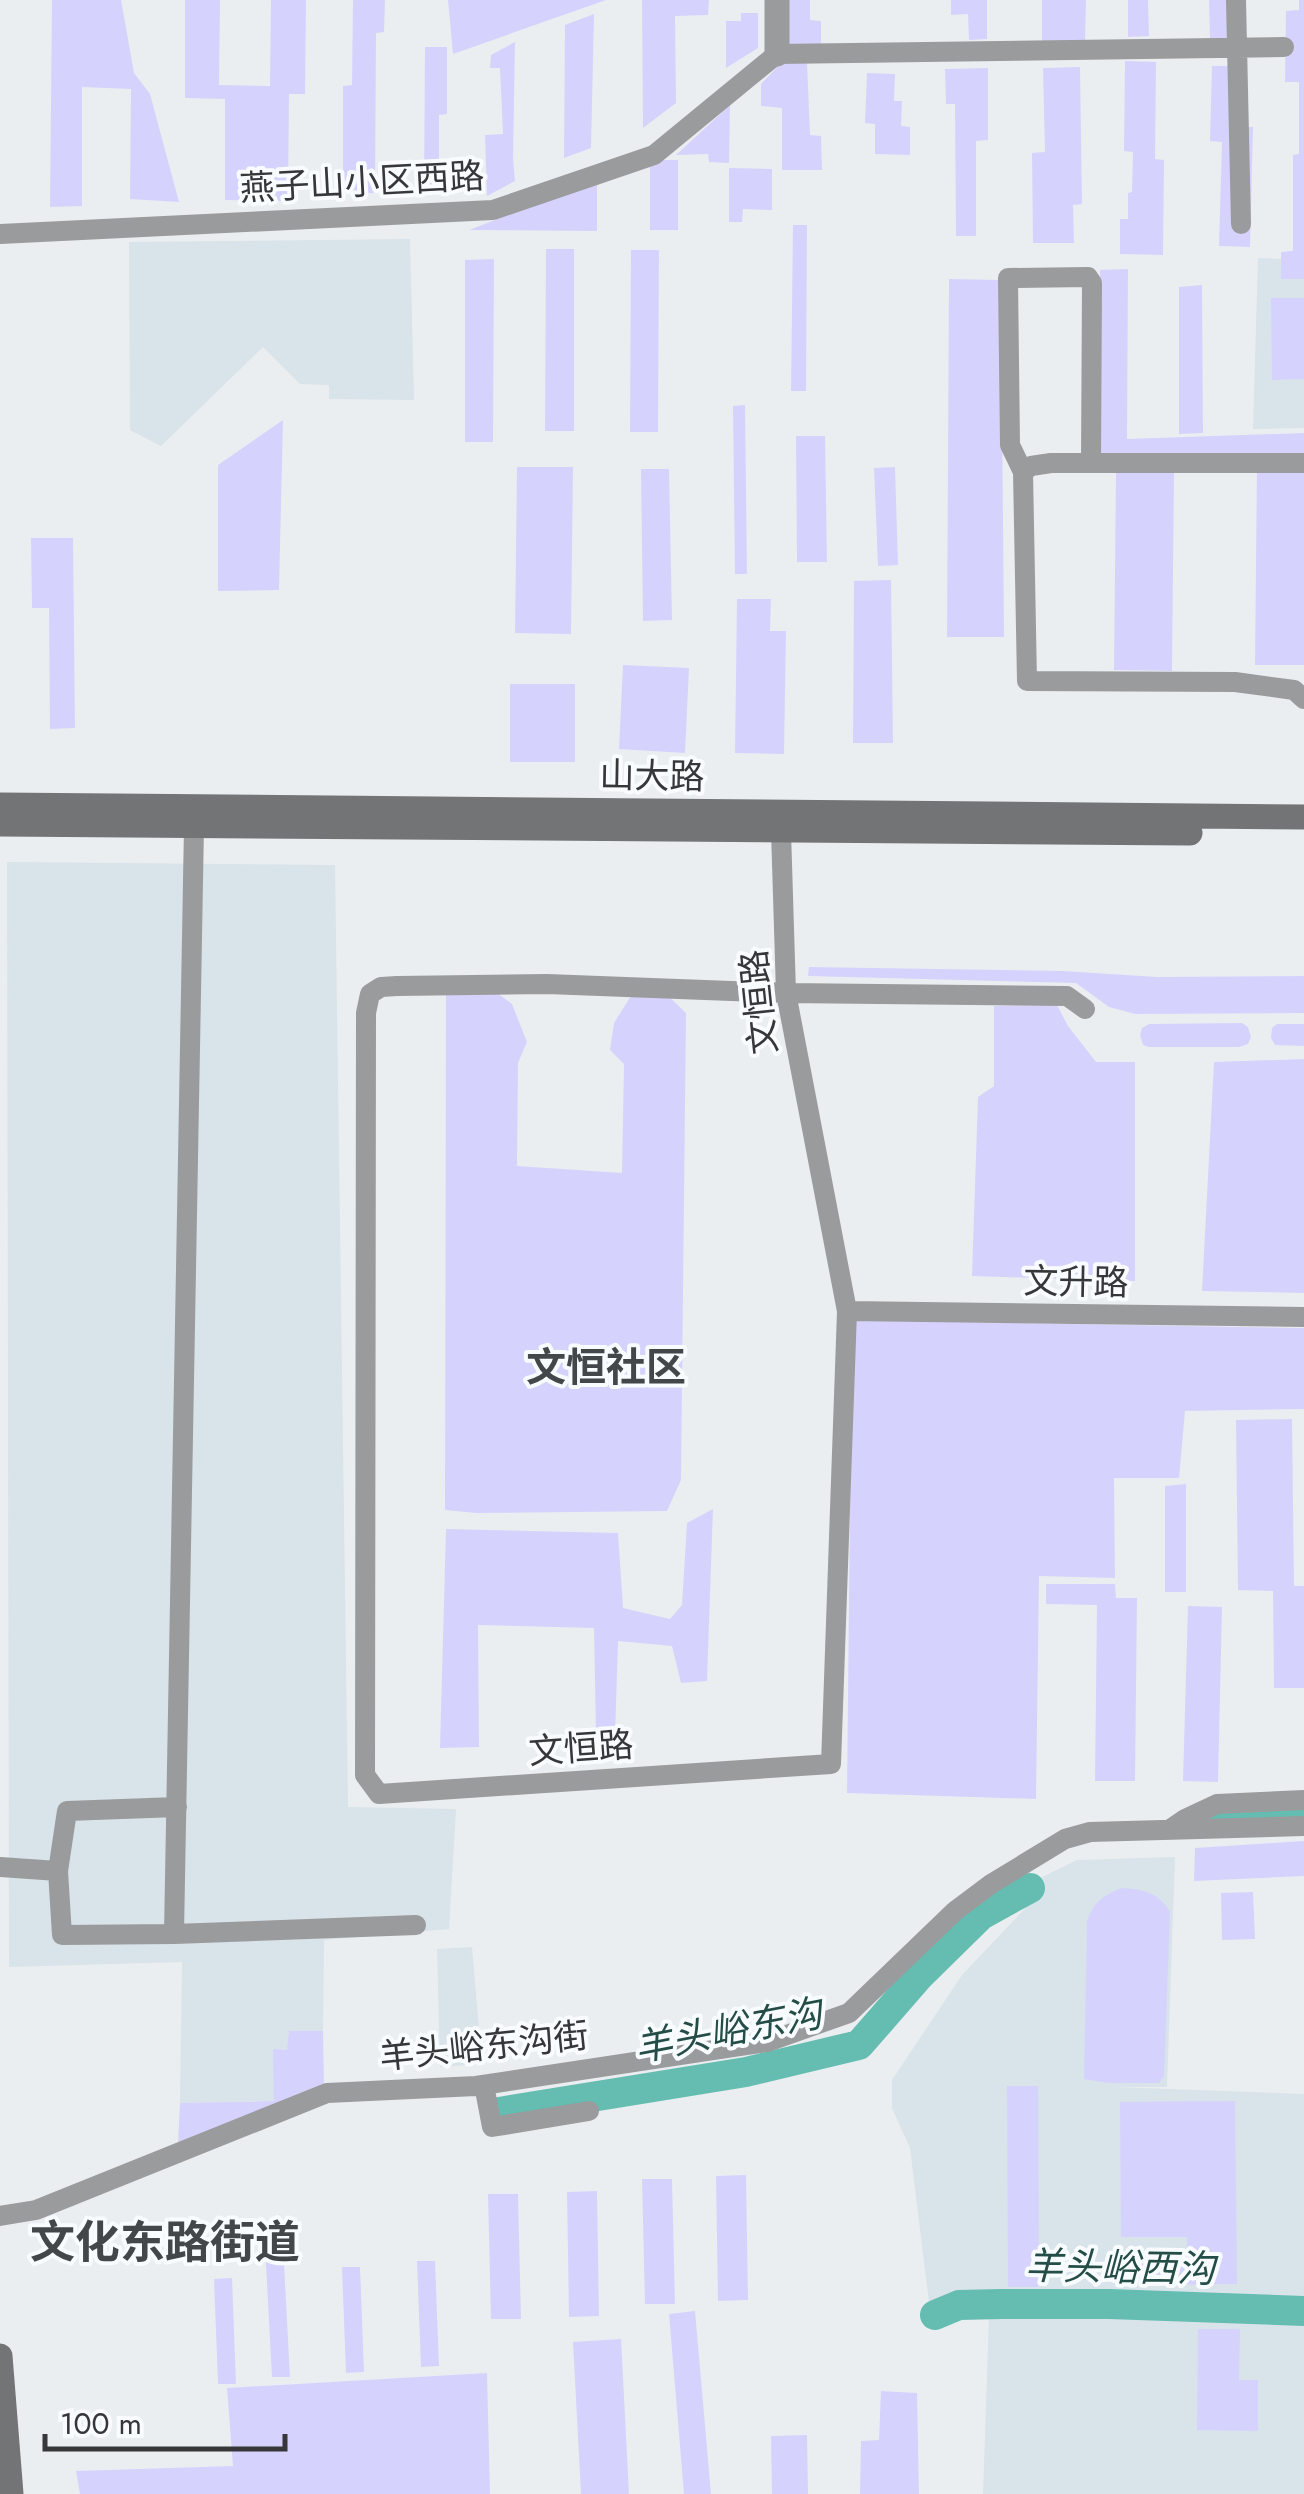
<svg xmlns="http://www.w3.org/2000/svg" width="1304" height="2494" viewBox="0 0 1304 2494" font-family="Jost,'Noto Sans SC',sans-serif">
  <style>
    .built { fill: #d9e3ea }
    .green { fill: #d5d3fd }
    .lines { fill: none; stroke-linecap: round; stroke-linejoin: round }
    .river { stroke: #65bdb2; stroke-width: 30 }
    .minor { stroke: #9a9b9c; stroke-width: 20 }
    .tertiary { stroke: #9a9b9c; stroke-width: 25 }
    .secondary { stroke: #727475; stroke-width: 25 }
    .labels { text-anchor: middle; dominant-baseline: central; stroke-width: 8; stroke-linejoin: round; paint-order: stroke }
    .street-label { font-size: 35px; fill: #353738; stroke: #f8fcfe }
    .water-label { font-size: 38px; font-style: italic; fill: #244d48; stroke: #f8fcfe }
    .quarter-label { font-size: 40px; font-weight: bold; fill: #444749; stroke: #f8fcfe }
    .district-label { font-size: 45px; font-weight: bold; fill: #444749; stroke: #f8fcfe }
  </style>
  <rect width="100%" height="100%" fill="#ebeef0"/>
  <path class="built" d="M410,239L414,400L329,399V385L300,384L263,347L161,446L130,430L129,242Z
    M1258,258L1304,260V428L1253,429Z
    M7,862L335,865L348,1807L456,1809L449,1929L324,1940L323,2031H290L288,2050L275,2101L180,2103L182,1962L9,1967Z
    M1175,1857L1167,2087H1114L1304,2094V2296L1044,2295L929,2302L910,2148L892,2108V2080L962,1975L1035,1898L1030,1883L1077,1860Z
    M472,1947L482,2064L440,2067L437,1949Z
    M989,2316L1304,2320V2494H983Z"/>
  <path class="green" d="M52,0H121L134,73L150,94L179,202L130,199L131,89L82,87V206L50,207Z
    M185,0H220L219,85L270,86L271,0H306L305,94H289L288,201L225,200V99L185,98Z
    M353,0H385L384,32L376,33L375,193H343V86L352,85Z
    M448,0H606L453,54Z
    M642,0H709L708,15L675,16L676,103L643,128Z
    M781,0H810V20L821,21V48L781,47Z
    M951,0H987V39L969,40L968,14L951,15Z
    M1042,0H1086L1085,41L1042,42Z
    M1128,0H1148L1149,36L1128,37Z
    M1209,0H1240L1239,38H1210Z
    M1299,0H1304V279H1281V252L1293,251V155L1299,154V82H1285L1286,11L1299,10Z
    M741,13H758V48L726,68V21H741Z
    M594,14L591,148L564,158L565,25Z
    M515,42L513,158L515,181L487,196L485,135L503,134L500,68H490L491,55Z
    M425,47H447V114L439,115V194L424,193Z
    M1125,61L1156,62L1155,159L1164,160L1163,255L1120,254V219H1128V193L1132,192L1133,152L1124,151Z
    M782,62H807L810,135L821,136L822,170H782V108L761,106V84Z
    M1212,66H1239L1244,127H1253L1250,247L1219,246L1222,142L1210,141Z
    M1080,67L1082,204L1073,205L1074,243H1033L1032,153L1045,152L1043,68Z
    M988,68V140L976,141V236H956L955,104H946L945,69Z
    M867,73L895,74L894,101H902L901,126L910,127V155L875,154V124L865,123Z
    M730,105L729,163L709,162L708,154L676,155Z
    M650,160H678V230H650Z
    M729,168L772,169V210L743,209L742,222H729Z
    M597,181V231L469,230Z
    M793,225H807L806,391H791Z
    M546,249H574V431H545Z
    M631,250H659L658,432H630Z
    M494,259L493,442H465V260Z
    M1128,269L1127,439L1304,433V457L1099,460L1100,270Z
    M949,279L1001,280L1004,637H947Z
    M1202,285L1203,433L1179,434V287Z
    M1271,298H1304V379L1272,380Z
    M745,405L747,574H735L733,406Z
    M283,420L279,590L218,591V465Z
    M796,436H825L827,562H797Z
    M1257,465L1304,466V665H1255Z
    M517,467H573L571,634L515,633Z
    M895,467L898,565L878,566L874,468Z
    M641,469H669L672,620L643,621Z
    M1116,470L1174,471L1172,671L1114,670Z
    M31,538H73L75,728L50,729L49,608H32Z
    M891,580L893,743H853L854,581Z
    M737,599H771L770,631H786L784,754L735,753Z
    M623,665L689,668L685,753L619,749Z
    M510,684H575V762H510Z
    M809,967L1063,971L1157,977L1304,976V1013L1135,1014L1109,1007L1076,983L808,976Z
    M634,991H663L686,1013L681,1480L667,1511L476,1513L445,1510L446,994L496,992L512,1004L527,1042L518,1063L517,1166L622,1173L624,1064L610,1050L614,1023Z
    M1057,1005L1068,1026L1096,1062H1135V1281L972,1276L978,1097L994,1086V1006Z
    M1242,1023L1248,1027L1251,1037L1248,1044L1239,1047H1149L1143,1045L1140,1035L1142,1028L1149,1024Z
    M1277,1024H1304V1046L1275,1045L1271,1038L1272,1028Z
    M1304,1059V1293L1202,1291L1214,1062Z
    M852,1320L1304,1328V1409L1185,1411L1179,1478H1114L1115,1578L1039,1576L1036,1799L847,1793Z
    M1292,1419L1294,1586H1304V1688H1274L1273,1591L1238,1590L1236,1420Z
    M1186,1484V1592H1165V1486Z
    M713,1509L707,1681L681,1683L672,1646L618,1641L615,1737L596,1735L594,1628L478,1625L479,1747L440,1748L446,1529L618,1533L623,1608L670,1619L682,1605L687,1523Z
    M1046,1584H1115L1116,1598H1137L1135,1781H1095L1097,1605L1046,1604Z
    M1188,1606L1222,1607L1218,1782L1183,1781Z
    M1304,1841V1876L1194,1881L1195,1848Z
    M1121,1888C1142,1889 1160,1893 1170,1912L1164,2076L1159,2083H1108L1084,2079L1087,1922C1093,1902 1103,1896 1121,1888Z
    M1253,1892L1255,1939L1222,1940L1221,1893Z
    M289,2031H323L324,2089L178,2143L180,2103L274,2101L273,2049L287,2050Z
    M1007,2086H1038L1039,2287H1008Z
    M1235,2101L1237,2284L1134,2285V2252L1187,2251V2237H1121L1120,2102Z
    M746,2175L748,2300L718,2301L716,2176Z
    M642,2179H672L675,2304H645Z
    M597,2191L599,2316L569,2317L567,2192Z
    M488,2194H518L521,2319H491Z
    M282,2226L290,2377H272L264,2227Z
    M417,2261H435L439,2366L421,2367Z
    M342,2267H360L364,2372L346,2373Z
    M232,2278L236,2384H218L214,2279Z
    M695,2311L711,2494H684L669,2314Z
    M1198,2329H1240L1239,2380H1258V2431L1197,2430Z
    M621,2339L629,2494H581L573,2342Z
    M487,2373L490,2494H80L76,2471L233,2466L227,2388Z
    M881,2391L917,2393L919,2494H860L861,2441L879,2440Z
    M807,2435L808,2494H772L771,2436Z"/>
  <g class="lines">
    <path class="river" d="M1223,1819L1304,1815
      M499,2112L746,2072L859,2045L920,1975L981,1915L1030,1888
      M935,2315L959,2305L1001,2304H1109L1304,2311"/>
    <path class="minor" d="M1236,0L1241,224
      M0,234L493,210L654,155L777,54L1284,47
      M1091,463L1092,283L1088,277L1008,278L1010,445L1023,472L1027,681L1235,682L1294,690L1304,699
      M1023,472L1031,466L1051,463H1304
      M194,826L174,1934L416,1925
      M781,831L786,993L847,1311L831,1764L379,1794L365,1775L366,1013L370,994L381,987L397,986L547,984L786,993L1067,996L1085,1009
      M847,1311L1304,1317
      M1169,1830L1185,1819L1217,1804L1304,1800
      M0,1867L58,1871L62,1935L174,1934
      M58,1871L67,1811L177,1807
      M484,2085L492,2127L589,2111
      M0,2216L36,2210L327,2093L476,2086L767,2042L849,2013L955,1911L991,1884L1065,1839L1090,1832L1304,1826"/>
    <path class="tertiary" d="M777,54V0"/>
    <path class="secondary" d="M0,805L1304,817
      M0,824L1190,833
      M0,2356L11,2494"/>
  </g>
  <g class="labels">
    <g class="street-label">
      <text transform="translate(362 182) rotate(-3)">燕子山小区西路</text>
      <text transform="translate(652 776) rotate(1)">山大路</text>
      <text transform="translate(759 1002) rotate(-96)">文恒路</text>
      <text transform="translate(1076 1282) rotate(1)">文升路</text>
      <text transform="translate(581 1748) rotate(-4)">文恒路</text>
      <text transform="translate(484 2046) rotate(-6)">羊头峪东沟街</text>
    </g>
    <g class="water-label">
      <text transform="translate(728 2030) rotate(-11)">羊头峪东沟</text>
      <text transform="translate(1120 2267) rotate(1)">羊头峪西沟</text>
    </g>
    <g class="quarter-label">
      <text x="606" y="1367">文恒社区</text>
    </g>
    <g class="district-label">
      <text x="165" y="2242">文化东路街道</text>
    </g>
  </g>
  <path d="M45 2434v15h240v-15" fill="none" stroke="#353738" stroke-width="5"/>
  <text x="60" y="2434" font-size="30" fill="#353738" stroke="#f8fcfe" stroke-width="8" paint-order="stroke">100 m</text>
</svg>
